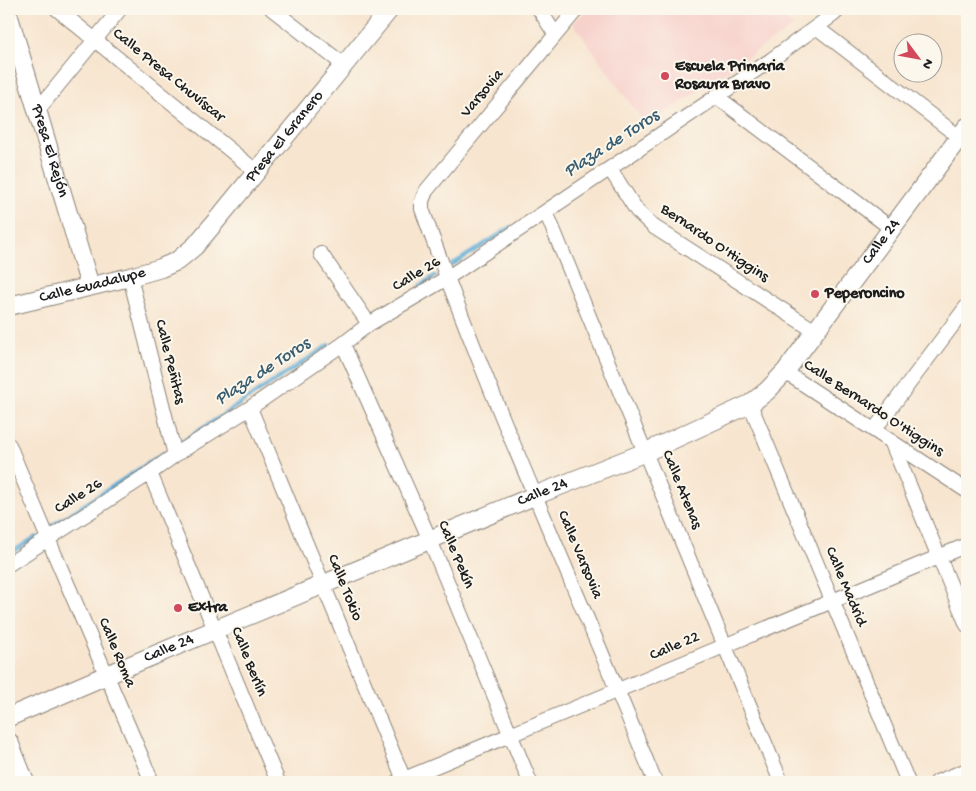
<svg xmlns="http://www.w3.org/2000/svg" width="976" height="791" viewBox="0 0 976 791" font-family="'Gochi Hand',sans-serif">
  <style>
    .built { fill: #f7d0cb }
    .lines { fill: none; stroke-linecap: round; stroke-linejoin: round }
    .stream { stroke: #5aabd5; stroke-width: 4 }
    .minor-casing { stroke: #8a8076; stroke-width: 16 }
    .tertiary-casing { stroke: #8a8076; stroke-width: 20 }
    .minor { stroke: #fff; stroke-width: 14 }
    .tertiary { stroke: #fff; stroke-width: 18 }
    .poi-dot { fill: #d1495b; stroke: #fbf7ec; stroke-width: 2 }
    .labels { text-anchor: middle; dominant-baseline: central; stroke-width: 4; stroke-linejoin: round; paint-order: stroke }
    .poi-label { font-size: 16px; font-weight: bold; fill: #1c1c1c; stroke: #fbf7ec; text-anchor: start }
    .street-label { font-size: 16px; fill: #1c1c1c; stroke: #fbf7ec }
    .water-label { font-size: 18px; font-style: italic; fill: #385c6f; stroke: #fbf7ec }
  </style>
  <rect width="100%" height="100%" fill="#fbf7ec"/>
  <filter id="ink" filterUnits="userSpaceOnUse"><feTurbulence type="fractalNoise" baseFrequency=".02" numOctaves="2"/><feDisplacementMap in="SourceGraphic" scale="10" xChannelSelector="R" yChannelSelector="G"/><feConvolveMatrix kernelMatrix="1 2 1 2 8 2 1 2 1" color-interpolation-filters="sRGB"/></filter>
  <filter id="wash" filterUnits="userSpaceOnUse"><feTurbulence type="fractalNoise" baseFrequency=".0096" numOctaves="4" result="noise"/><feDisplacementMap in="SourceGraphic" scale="20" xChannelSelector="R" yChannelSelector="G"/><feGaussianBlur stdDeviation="1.12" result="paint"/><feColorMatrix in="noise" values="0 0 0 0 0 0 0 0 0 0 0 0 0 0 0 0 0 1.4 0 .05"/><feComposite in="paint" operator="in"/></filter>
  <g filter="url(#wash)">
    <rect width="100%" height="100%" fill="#f7e5cf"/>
    <path class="built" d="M588,9H769L794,26L646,126L573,23Z"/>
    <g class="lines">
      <path class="stream" d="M452,265L511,227
        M420,286L435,276
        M182,442L329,345
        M53,525L164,453
        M9,554L36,537"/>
    </g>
  </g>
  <g filter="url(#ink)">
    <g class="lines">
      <g class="minor-casing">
        <path id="minor" d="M57,9L257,172
          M272,9L344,65
          M539,9L555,34
          M577,9L426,191L422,201V209C491,404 578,591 655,782
          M816,27L967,143
          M716,96L892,229
          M37,111L120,9
          M610,169L637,211L654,227L815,331
          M546,212L781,782
          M321,254L369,324
          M130,277L175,455
          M343,344L430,540L530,782
          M785,372L967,491
          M750,404L908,782
          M250,408L405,782
          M874,430L967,306
          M891,441L967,625
          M9,445C55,558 105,670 152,782
          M150,473L278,782
          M9,564L150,473L175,455L250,408L343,344L369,324L447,278L771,60L834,14L839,9
          M397,782L967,545
          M937,782L967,770"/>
      </g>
      <g class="tertiary-casing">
        <g id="tertiary">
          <path id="s1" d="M9,17L90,286"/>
          <path id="s2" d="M9,306L130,277L161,268L177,261L195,246L221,215L390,9"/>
          <path id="s3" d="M9,717L107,675L534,496L646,452L750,404L767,391L785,372L967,127"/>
          <path d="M9,742L25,782"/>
        </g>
      </g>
      <use href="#minor" class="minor"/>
      <use href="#tertiary" class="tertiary"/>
    </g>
  </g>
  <g class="poi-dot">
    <circle cx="665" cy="76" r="5"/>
    <circle cx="815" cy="294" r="5"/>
    <circle cx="178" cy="608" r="5"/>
  </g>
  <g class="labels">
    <g class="poi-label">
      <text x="675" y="67">Escuela Primaria<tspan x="675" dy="18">Rosaura Bravo</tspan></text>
      <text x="825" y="294">Peperoncino</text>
      <text x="188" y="608">Extra</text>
    </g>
    <g class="street-label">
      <text transform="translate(168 76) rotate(39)">Calle Presa Chuvíscar</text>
      <text transform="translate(483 94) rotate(-50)">Varsovia</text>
      <text stroke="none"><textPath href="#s2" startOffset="339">Presa El Granero</textPath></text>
      <text stroke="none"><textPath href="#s1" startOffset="140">Presa El Rejón</textPath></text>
      <text stroke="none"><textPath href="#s3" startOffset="1014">Calle 24</textPath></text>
      <text transform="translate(714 244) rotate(34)">Bernardo O'Higgins</text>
      <text transform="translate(417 275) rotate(-31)">Calle 26</text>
      <text stroke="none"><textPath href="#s2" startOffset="86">Calle Guadalupe</textPath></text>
      <text transform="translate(169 362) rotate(76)">Calle Peñitas</text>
      <text transform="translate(873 409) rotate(33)">Calle Bernardo O'Higgins</text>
      <text transform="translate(681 490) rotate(68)">Calle Atenas</text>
      <text stroke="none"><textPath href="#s3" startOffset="579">Calle 24</textPath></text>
      <text transform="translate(79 497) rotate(-32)">Calle 26</text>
      <text transform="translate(455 555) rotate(67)">Calle Pekín</text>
      <text transform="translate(579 555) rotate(67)">Calle Varsovia</text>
      <text transform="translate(845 587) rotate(67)">Calle Madrid</text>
      <text transform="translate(344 588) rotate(68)">Calle Tokio</text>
      <text transform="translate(675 647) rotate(-23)">Calle 22</text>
      <text stroke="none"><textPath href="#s3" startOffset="174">Calle 24</textPath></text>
      <text transform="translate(116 653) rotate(67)">Calle Roma</text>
      <text transform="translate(248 662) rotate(68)">Calle Berlín</text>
    </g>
    <g class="water-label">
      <text transform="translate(612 144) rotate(-33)">Plaza de Toros</text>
      <text transform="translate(263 372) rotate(-33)">Plaza de Toros</text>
    </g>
  </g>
  <rect width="976" height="791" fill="none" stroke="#fbf7ec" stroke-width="30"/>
  <g transform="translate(918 58) rotate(122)"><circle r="24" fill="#fbf7ec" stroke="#a29f99"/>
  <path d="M0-4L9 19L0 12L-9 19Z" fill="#d1495b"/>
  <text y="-8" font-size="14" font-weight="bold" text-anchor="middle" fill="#1c1c1c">N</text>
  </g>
</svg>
